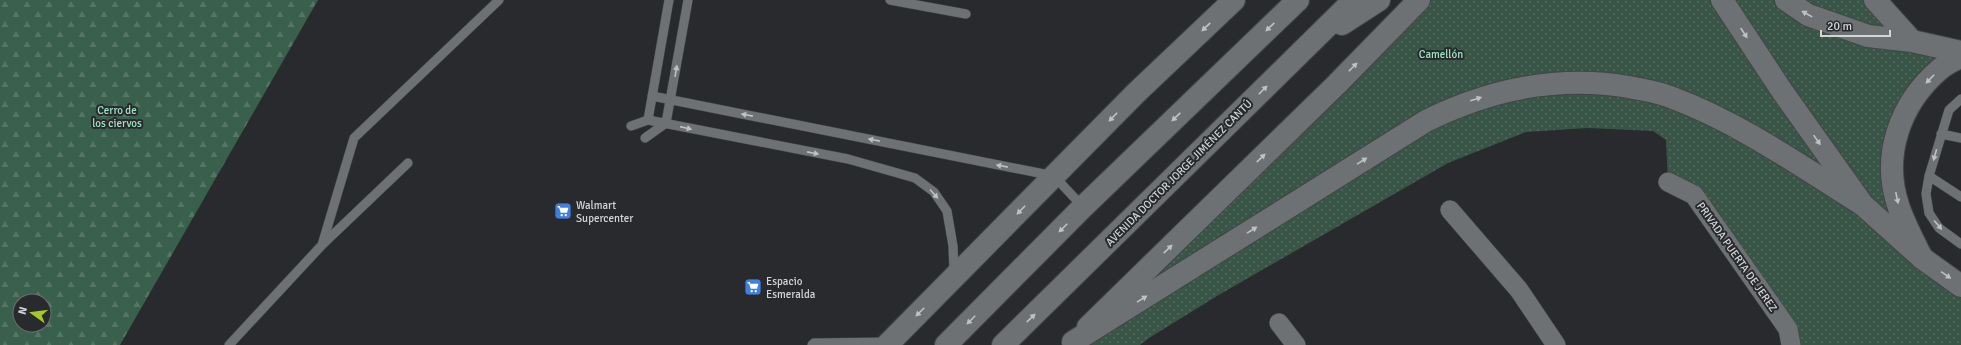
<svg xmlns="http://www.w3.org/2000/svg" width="1961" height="345" viewBox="0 0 1961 345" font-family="Signika,sans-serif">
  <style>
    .grass { fill: url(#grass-dots) }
    .forest { fill: url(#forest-firs); fill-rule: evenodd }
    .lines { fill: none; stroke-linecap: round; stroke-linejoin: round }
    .service-casing { stroke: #434547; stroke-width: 10 }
    .minor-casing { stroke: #434547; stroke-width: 20 }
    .tertiary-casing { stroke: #434547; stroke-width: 24 }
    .secondary-casing { stroke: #434547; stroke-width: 24 }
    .service { stroke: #6e7174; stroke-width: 9 }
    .minor { stroke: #6e7174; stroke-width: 19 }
    .tertiary { stroke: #6e7174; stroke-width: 22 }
    .secondary { stroke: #6e7174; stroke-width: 22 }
    .oneway { fill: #bfc1c3 }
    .labels { text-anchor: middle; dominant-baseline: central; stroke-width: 4; stroke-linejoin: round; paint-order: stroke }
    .park-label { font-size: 11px; fill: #a0e5c3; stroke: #282a2d }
    .street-label { font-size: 11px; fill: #d3d5d7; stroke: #282a2d }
    .poi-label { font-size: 11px; fill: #d3d5d7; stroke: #282a2d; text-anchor: start }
  </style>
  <defs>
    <pattern id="grass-dots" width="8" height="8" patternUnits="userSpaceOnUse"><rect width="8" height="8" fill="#385547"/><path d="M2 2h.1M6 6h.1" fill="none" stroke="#546d61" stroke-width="1.8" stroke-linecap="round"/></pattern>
    <pattern id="forest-firs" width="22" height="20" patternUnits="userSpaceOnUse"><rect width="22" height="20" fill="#39604d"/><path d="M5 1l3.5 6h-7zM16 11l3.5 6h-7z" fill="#557666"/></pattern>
  </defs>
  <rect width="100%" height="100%" fill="#282a2d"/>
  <path class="grass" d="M1418,0H1875L1912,41L1961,52L1927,81L1891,168L1922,258L1961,286V345H1791L1694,195L1668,182L1666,140L1653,131L1588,128L1526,132L1448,163L1217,296L1149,338L1140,345H1070Z"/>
  <path class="forest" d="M0,0H318L120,345H0ZM20,301H44V325H20Z"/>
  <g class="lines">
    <g class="service-casing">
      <path id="service" d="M890,0L966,14
        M652,96L1054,176L1083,207
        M1961,99L1949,110L1929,176L1926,194L1929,213L1939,228L1961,244
        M648,120L669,0
        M631,126L648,120L848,159L915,178L934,192L947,211L953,246L954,273
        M1941,134L1961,138
        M645,138L666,123L688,0
        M1929,176L1961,197
        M322,245L354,138L499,0
        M229,345L322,245L408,163
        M812,345L814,343L888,342"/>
    </g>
    <g class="minor-casing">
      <path id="minor" d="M1668,182L1694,195L1788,329L1791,345
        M1450,210L1519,290L1556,345
        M1279,323L1296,345"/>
    </g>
    <g class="tertiary-casing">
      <path id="tertiary" d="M1722,0L1782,91L1863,205L1922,258L1961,286
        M1786,0L1808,15L1868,36L1912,41L1961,52
        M1875,0L1912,41
        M1088,327L1337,84L1419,0
        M887,345L1136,93L1234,0"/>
    </g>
    <g class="secondary-casing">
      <path id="secondary" d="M1342,24L1379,0
        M1922,258C1914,242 1905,225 1899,208C1881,157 1899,104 1940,69C1946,64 1954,60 1961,57
        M1073,342L1426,121C1491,89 1557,75 1629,87C1643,90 1659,92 1673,98C1740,123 1802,167 1863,205
        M946,345L1083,207L1298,0
        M1003,345L1354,0"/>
    </g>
    <use href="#service" class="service"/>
    <use href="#minor" class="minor"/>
    <use href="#tertiary" class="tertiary"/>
    <use href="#secondary" class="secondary"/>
  </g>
  <defs><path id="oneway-solid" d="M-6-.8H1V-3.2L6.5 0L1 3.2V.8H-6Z"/></defs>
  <g class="oneway">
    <use href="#oneway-solid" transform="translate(1807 14) rotate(-151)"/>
    <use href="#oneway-solid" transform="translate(1206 27) rotate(136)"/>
    <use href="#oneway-solid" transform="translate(1270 27) rotate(136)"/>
    <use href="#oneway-solid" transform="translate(1744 33) rotate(57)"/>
    <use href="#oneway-solid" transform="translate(1353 67) rotate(-45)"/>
    <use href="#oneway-solid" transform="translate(676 71) rotate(-80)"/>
    <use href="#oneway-solid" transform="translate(1930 79) rotate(134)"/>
    <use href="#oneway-solid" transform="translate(1263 90) rotate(-45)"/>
    <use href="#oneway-solid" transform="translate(1476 99) rotate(-18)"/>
    <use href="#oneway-solid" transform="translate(747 115) rotate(-169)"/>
    <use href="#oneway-solid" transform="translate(1113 117) rotate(134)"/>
    <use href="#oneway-solid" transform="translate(1176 117) rotate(136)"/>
    <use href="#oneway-solid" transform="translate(686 128) rotate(13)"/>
    <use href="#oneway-solid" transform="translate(874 140) rotate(-169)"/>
    <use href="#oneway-solid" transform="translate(1817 140) rotate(55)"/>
    <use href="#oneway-solid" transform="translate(813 153) rotate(11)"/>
    <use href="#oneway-solid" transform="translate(1935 155) rotate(106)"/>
    <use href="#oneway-solid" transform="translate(1261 158) rotate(-44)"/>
    <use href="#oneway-solid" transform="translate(1362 161) rotate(-32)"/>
    <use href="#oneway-solid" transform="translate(1002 166) rotate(-169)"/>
    <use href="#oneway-solid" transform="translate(934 194) rotate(48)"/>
    <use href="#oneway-solid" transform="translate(1897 198) rotate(78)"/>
    <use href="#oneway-solid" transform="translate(1021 210) rotate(134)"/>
    <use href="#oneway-solid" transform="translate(1938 225) rotate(49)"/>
    <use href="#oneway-solid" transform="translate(1063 228) rotate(135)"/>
    <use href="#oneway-solid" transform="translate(1252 230) rotate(-32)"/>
    <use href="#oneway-solid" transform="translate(1168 249) rotate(-44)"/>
    <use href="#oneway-solid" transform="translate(1946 275) rotate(35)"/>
    <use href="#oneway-solid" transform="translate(1142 299) rotate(-32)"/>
    <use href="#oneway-solid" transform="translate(920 312) rotate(135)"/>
    <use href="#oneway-solid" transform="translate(1031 318) rotate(-44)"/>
    <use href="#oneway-solid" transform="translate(971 320) rotate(135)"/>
  </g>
  <defs>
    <g id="supermarket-square" transform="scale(0.9)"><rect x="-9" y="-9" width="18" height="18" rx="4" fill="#3f7fe0" stroke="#282a2d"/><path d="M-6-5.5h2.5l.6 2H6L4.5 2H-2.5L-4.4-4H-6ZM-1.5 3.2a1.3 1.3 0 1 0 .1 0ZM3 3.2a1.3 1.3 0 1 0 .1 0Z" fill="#fff"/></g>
  </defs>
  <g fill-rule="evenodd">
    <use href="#supermarket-square" x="563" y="211"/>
    <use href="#supermarket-square" x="753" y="287"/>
  </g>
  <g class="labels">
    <g class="park-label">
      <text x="1441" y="54">Camellón</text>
      <text x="117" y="110">Cerro de<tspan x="117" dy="13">los ciervos</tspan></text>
    </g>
    <g class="street-label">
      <text transform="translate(1179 173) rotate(-45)">AVENIDA DOCTOR JORGE JIMÉNEZ CANTÚ</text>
      <text transform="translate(1737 257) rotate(55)">PRIVADA PUERTA DE JEREZ</text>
    </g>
    <g class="poi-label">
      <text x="576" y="205">Walmart<tspan x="576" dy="13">Supercenter</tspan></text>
      <text x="766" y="281">Espacio<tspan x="766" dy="13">Esmeralda</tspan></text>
    </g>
  </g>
  <g transform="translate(32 313) rotate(284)"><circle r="19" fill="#282a2d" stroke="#6c6e71"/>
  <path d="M0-3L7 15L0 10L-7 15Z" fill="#a4c824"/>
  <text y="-6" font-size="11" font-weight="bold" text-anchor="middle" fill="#d3d5d7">N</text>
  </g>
  <path d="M1821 30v6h69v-6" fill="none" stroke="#d3d5d7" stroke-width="2"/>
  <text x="1827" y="30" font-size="12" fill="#d3d5d7" stroke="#282a2d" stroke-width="3" paint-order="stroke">20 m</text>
</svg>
